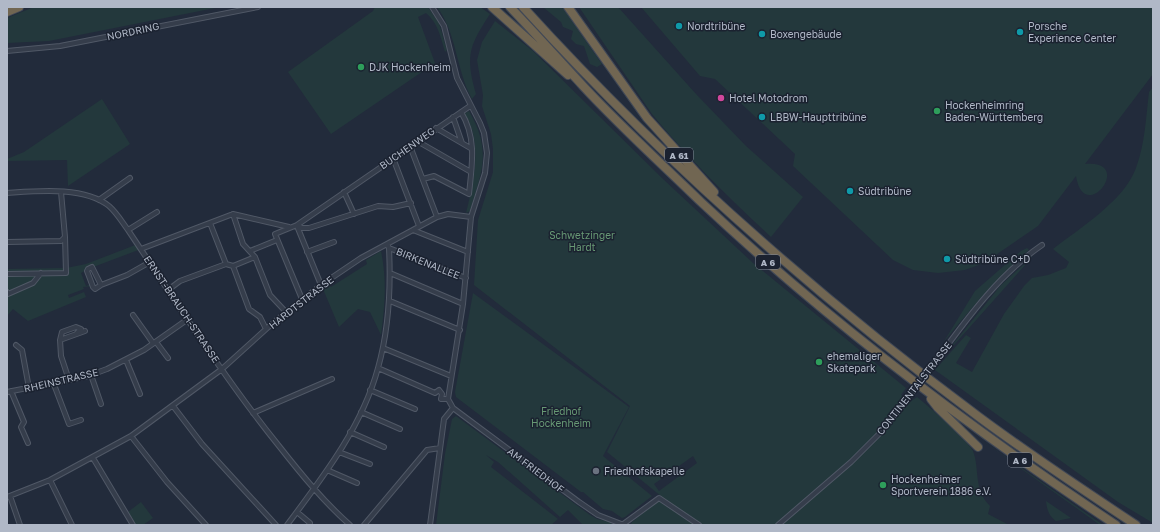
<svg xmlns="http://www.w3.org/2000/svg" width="1160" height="532" viewBox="0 0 1160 532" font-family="'Golos Text',sans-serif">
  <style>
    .green { fill: #23383c; fill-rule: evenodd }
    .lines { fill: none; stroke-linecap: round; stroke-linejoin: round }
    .minor-casing { stroke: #505866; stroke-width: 6 }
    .motorway-casing { stroke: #404856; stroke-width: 10 }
    .minor { stroke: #353d4b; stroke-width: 4 }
    .motorway { stroke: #716652; stroke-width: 8 }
    .minor-bridge-casing { stroke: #505866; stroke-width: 6; stroke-linecap: butt }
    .minor-bridge { stroke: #353d4b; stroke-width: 4 }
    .culture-dot { fill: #0f9aa8; stroke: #1b2230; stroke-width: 1.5 }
    .leisure-dot { fill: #2e9e5b; stroke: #1b2230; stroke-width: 1.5 }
    .hotel-dot { fill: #d1479c; stroke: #1b2230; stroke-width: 1.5 }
    .worship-dot { fill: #6b7280; stroke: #1b2230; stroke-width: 1.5 }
    .labels { text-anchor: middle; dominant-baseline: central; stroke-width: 3; stroke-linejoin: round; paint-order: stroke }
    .shield { fill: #1b2230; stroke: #838b9a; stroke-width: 1 }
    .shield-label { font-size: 9px; font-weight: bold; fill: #b0b8c7 }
    .poi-label { font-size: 10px; fill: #b0b8c7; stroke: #1b2230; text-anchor: start }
    .street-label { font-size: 10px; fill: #b0b8c7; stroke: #1b2230 }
    .park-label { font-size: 10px; fill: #679874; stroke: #1b2230 }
  </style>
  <rect width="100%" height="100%" fill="#222b3b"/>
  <path class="green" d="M34,7H220L49,41L7,43V18Z
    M375,7H428L439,23L447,50L445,52C441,38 438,23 426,13L418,17L435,63L331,134L288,72L373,11Z
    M437,7H480L490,14C469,46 465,56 476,94L472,99C456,70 457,33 437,7Z
    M543,7H562L602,64L597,67L590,64L584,46L576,44L571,39L573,31L563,27L561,22Z
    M579,7H618L696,94L746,146L803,197L771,237C729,198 688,158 652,114Z
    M641,7H1153V74L1085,164C1136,159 1084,227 1076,176L1038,226L984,263L965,270L938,273L913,270L893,260L793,166L795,154L715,79L700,76Z
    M495,21L533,51L663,179L753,263L906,388L901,395L910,402L917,397C927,405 969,441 973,451C980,469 973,489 990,506L988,514L1009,525H633L631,523L662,497L607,452L630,406L474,285L478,220L493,172V149L491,134L482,106L483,95L477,60L482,42ZM693,456L697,463L659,491L654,484Z
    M1153,87V523L1118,502L935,370L966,335L971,338L956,363L972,372L1004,314L1024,286L1032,278L1048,275L1066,268L1069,262L1053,249C1080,228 1124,201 1136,168C1145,144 1146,117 1149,92Z
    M102,99L130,144L68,186L67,160L7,161V159L24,152Z
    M469,111C492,151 482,171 470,211L466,213C472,189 479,159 473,134C472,127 467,120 464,114Z
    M138,244L141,249L88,269L81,273L86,286L92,284V286L83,287L84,289L68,295L69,298L84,292L86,297L28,321L13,309L7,316V269L66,268L86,264Z
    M1027,248L1029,250C996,278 970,310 943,343L975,291L1021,251Z
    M381,251C387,280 385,306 381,335L370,312L358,309L339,327L323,289L328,284L331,287L367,264L366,260Z
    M1033,256L945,355V354L1001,285Z
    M473,293L629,407L603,456L652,496L625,517L622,518L612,511L603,509L583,492H581L456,397L455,392Z
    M456,416L590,515L597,519L610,522L612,525H583L568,510L560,517L498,462L486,455L494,462L491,467L558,519L551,525H436L445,454L452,419Z
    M977,437L1103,525H1100Z
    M1046,501L1071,518L1056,521C1049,516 1047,510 1046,501Z
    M141,502L153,518L143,525H136L128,512Z"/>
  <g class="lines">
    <g class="minor-casing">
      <path id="minor" d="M432,7L444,26L457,78L480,123L484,133L487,153L485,173L471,217L463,304L448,399L453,408L579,502L598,515L624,525
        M7,51L60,46L258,7
        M453,117L462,143
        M436,128L472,149
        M417,141L471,172
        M410,146L437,217
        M393,158L419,226
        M423,179L434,176L469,194C472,165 477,138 461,112
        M344,192L354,214
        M7,193C37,191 84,186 109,206C117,213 122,222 128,230C177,303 224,378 279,446C301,474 323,501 350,525
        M99,200L130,178
        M233,214L243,244L255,257L270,295L286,312
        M233,214L289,227
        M210,223L226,264L233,266L249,309L260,317L266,329
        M297,225L302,228H309L378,206L393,207L411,203
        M297,226L321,285
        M128,230L157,212
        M413,230L468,252
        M7,242L61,241L65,237L61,192
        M389,248L466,278
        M141,249L233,214
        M250,251L277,240
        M307,252L334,242
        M233,266L255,257
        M390,273L463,304
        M7,274L66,273L65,237
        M101,285L95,289L93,287L87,271L88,269L92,267L101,285L127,275L150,262
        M168,290L180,281L226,264
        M7,292L8,294L33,283L41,273
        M302,299L275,234L297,225L470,106
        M390,301L460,330
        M133,315L153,343
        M60,340L62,332L76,327L81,329L77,333
        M156,342L168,358
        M16,345L22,350L29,388
        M383,348L451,376
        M126,360L140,394
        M935,362C966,320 998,275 1042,245
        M378,368L435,393L439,390L442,394L441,399H448
        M91,375L101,404
        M69,380L61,356L60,340L85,331
        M53,382L69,424L81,420
        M370,390L415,409
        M11,391L24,422L21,427L28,443
        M7,392L88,376L107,369L144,350L188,319
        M173,406L202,444L276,525
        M361,412L400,429
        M253,413L332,379
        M350,432L384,447
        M131,436L167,482L206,525
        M339,452L370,464
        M93,458L133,525
        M327,470L357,483
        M50,480L72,525
        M10,496L20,525
        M7,497L50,480L131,436L222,369L275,321L321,285L361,258L437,217L448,214L471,217
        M297,512L310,523L309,525
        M287,525C323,477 362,427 378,368C389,329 391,288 389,248L387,244
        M364,525L427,450L440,448
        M430,525L444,419L453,408
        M622,525L659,498L699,525
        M778,525L851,462L879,434L908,398"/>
    </g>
    <g class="motorway-casing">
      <path id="motorway" d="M492,7L568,75
        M510,7C535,33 559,60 584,87C621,127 662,164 701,202C829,322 970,428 1116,525
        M523,7C661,159 815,295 979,417C1030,455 1083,490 1136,525
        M568,7L647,118L714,192
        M7,12L19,7
        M931,399L938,408L978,447"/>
    </g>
    <use href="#minor" class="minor"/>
    <use href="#motorway" class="motorway"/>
    <g class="minor-bridge-casing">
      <path id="minor-bridge" d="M908,398L935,362"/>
    </g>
    <use href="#minor-bridge" class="minor-bridge"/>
  </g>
  <g class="culture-dot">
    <circle cx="679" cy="26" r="4"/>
    <circle cx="1020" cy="32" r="4"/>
    <circle cx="762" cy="34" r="4"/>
    <circle cx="762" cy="117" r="4"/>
    <circle cx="850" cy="191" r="4"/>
    <circle cx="947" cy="259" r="4"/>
  </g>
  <g class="leisure-dot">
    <circle cx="361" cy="67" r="4"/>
    <circle cx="937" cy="111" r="4"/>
    <circle cx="819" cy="362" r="4"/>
    <circle cx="883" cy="485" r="4"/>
  </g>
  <circle class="hotel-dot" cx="721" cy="98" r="4"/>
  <circle class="worship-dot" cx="596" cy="471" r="4"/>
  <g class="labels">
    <g class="shield">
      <rect x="665" y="148" width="28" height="14" rx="3"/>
      <rect x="756" y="255" width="24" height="14" rx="3"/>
      <rect x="1008" y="453" width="24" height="14" rx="3"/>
    </g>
    <g class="shield-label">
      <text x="679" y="155">A 61</text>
      <text x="768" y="262">A 6</text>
      <text x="1020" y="460">A 6</text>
    </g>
    <g class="poi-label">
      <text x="687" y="26">Nordtribüne</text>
      <text x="1028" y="26">Porsche<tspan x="1028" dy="12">Experience Center</tspan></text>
      <text x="770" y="34">Boxengebäude</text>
      <text x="369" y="67">DJK Hockenheim</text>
      <text x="729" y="98">Hotel Motodrom</text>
      <text x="945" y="105">Hockenheimring<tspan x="945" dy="12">Baden-Württemberg</tspan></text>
      <text x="770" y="117">LBBW-Haupttribüne</text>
      <text x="858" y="191">Südtribüne</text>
      <text x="955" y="259">Südtribüne C+D</text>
      <text x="827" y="356">ehemaliger<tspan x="827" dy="12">Skatepark</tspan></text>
      <text x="604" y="471">Friedhofskapelle</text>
      <text x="891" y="479">Hockenheimer<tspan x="891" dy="12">Sportverein 1886 e.V.</tspan></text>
    </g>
    <g class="street-label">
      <text transform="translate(133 31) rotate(-12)">NORDRING</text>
      <text transform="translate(407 148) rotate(-35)">BUCHENWEG</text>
      <text transform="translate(428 263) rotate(22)">BIRKENALLEE</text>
      <text transform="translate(301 302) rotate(-38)">HARDTSTRASSE</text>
      <text transform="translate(182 309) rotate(56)">ERNST-BRAUCH-STRASSE</text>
      <text transform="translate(61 380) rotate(-13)">RHEINSTRASSE</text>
      <text transform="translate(914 388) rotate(-52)">CONTINENTALSTRASSE</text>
      <text transform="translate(536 470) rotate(37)">AM FRIEDHOF</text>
    </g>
    <g class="park-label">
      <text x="582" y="235">Schwetzinger<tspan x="582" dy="12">Hardt</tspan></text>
      <text x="561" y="411">Friedhof<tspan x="561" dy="12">Hockenheim</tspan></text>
    </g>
  </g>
  <rect width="1160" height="532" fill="none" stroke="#b0b8c7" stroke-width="16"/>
</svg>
